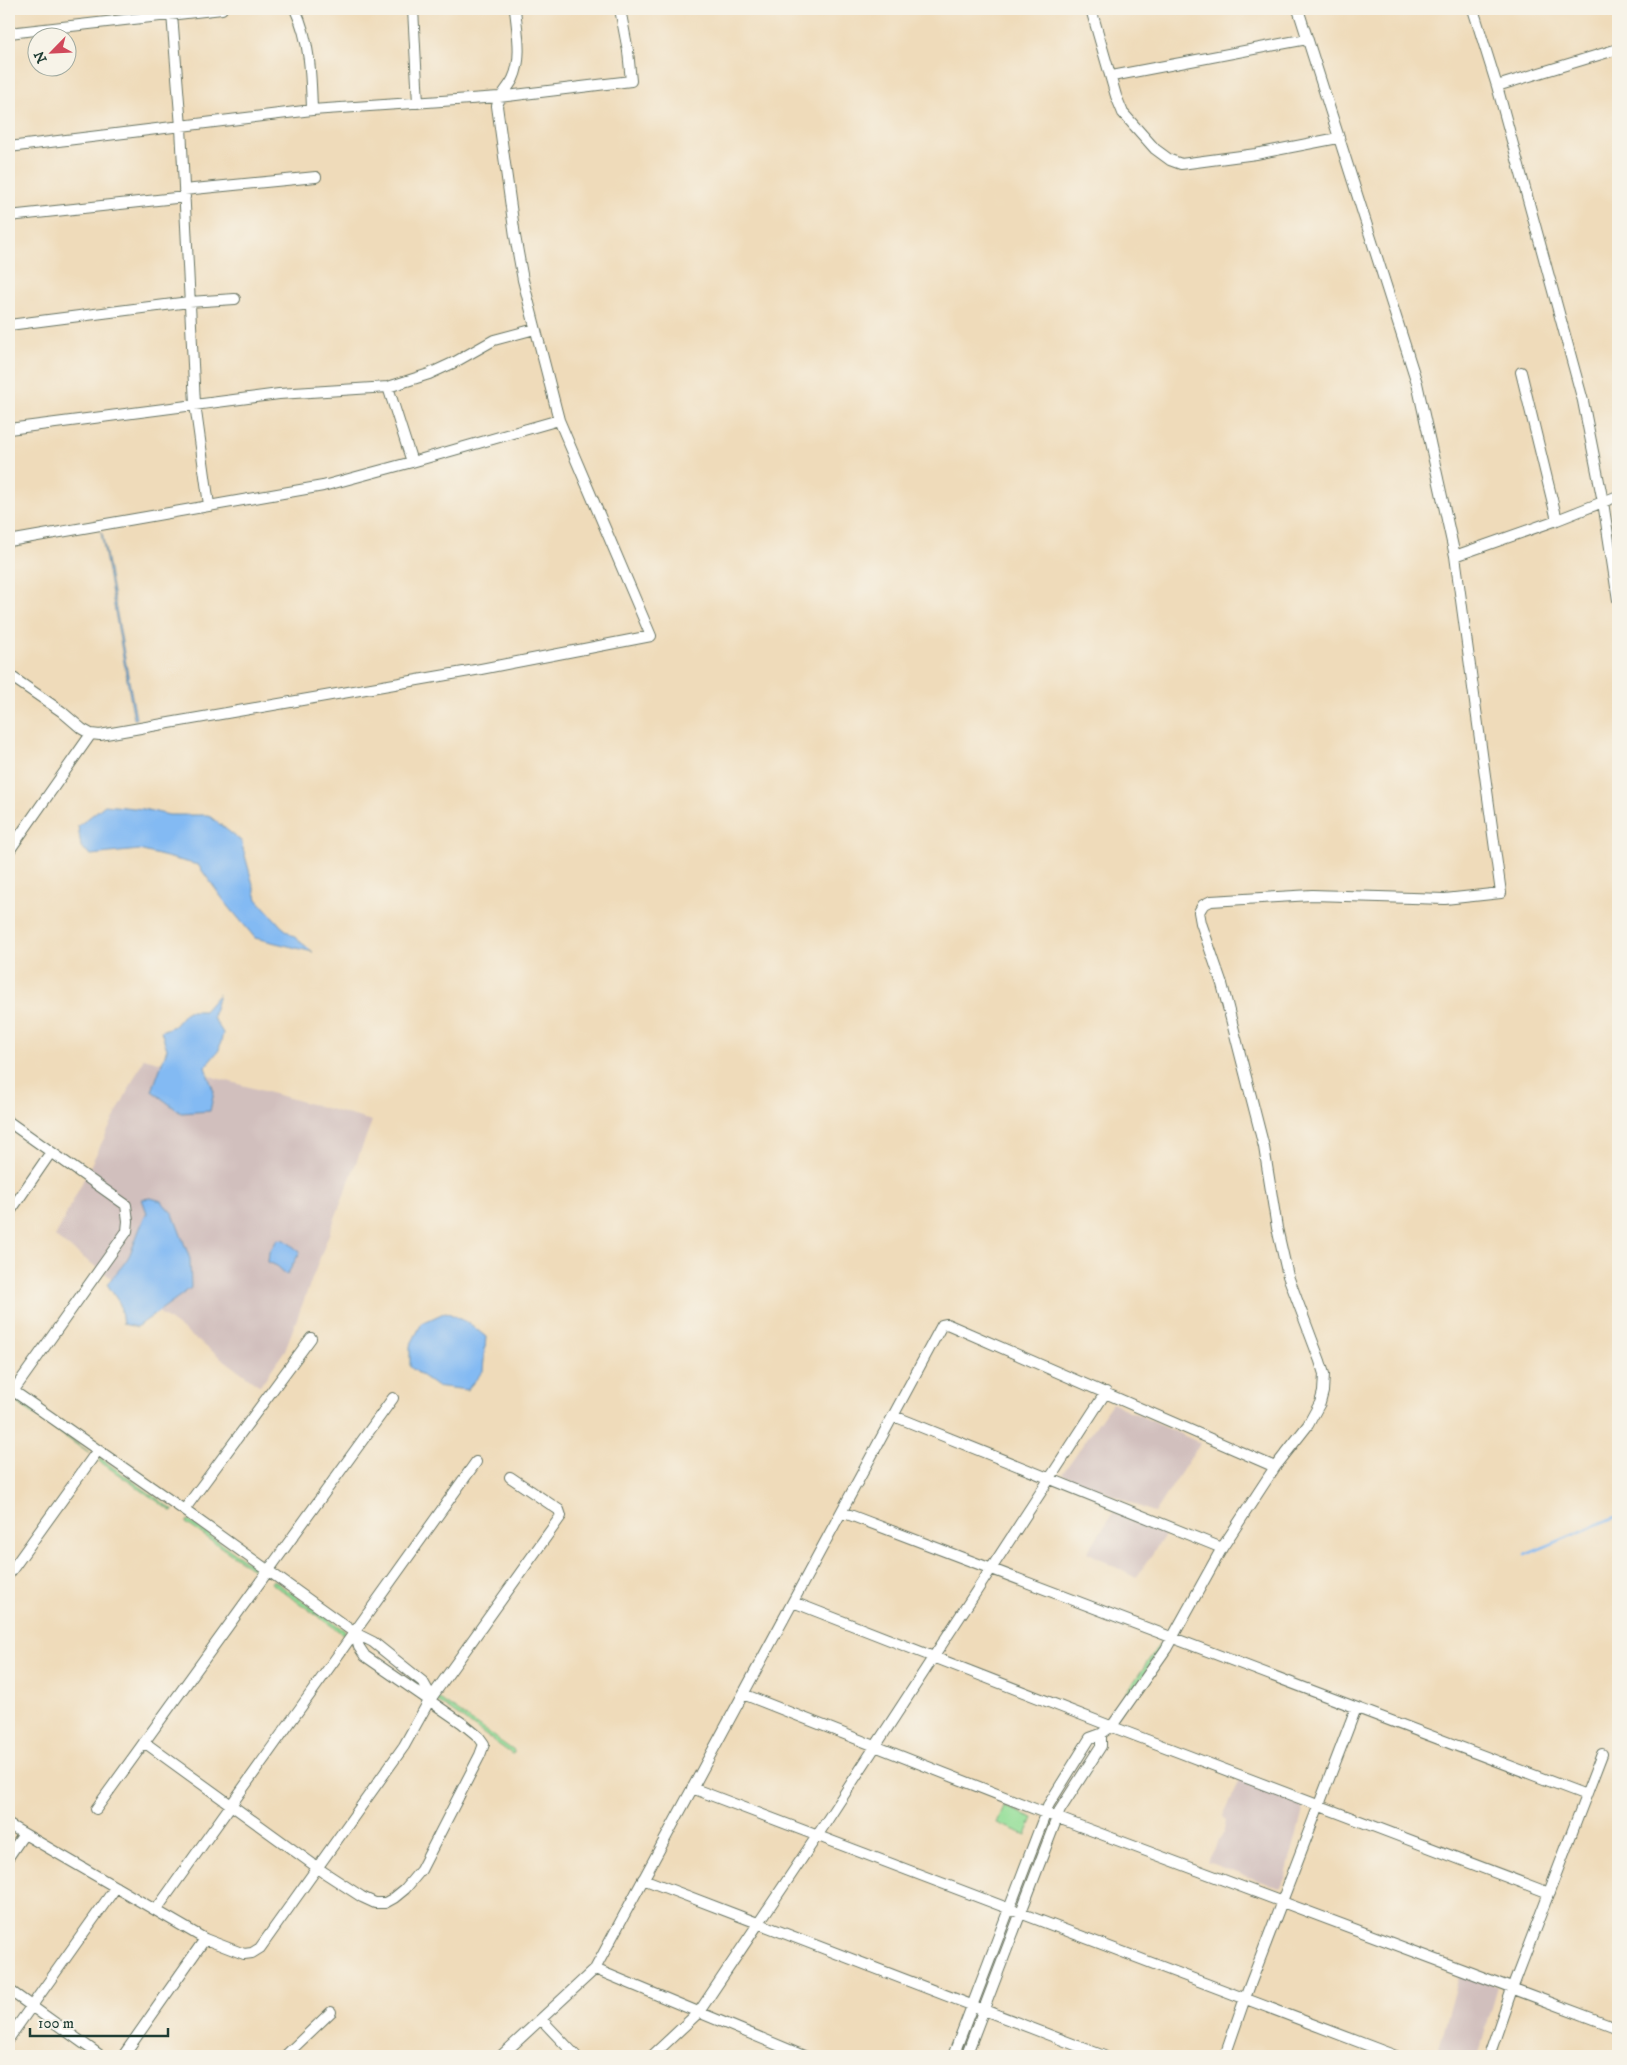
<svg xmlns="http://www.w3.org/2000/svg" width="1627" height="2065" viewBox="0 0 1627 2065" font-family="'IM FELL DW Pica',serif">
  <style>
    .industrial { fill: #d1bfbd }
    .green { fill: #96df9a; stroke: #5a8e67 }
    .water { fill: #83baf3; stroke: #517c94 }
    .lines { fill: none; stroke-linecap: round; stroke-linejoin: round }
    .stream { stroke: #83baf3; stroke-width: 2.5 }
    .street-casing { stroke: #687463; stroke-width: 12 }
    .street { stroke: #fff; stroke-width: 10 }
  </style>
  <rect width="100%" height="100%" fill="#f7f3e8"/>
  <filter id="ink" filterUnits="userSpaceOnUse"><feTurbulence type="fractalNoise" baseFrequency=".02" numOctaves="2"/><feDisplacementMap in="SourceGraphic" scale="10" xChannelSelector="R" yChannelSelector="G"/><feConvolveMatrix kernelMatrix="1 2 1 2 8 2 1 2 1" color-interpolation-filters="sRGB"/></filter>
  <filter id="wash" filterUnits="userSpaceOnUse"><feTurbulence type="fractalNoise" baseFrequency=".0096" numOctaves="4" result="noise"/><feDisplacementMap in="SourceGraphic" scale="20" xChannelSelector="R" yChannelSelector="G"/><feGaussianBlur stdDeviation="1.12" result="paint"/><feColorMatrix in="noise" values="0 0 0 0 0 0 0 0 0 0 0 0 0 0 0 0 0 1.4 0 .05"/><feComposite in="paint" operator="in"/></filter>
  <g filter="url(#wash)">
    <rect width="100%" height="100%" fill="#efdbba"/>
    <path class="industrial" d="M144,1058L372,1121L285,1350L260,1386L55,1237Z
      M1112,1403L1200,1443L1155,1513L1062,1474Z
      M1114,1512L1167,1532L1136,1578L1087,1552Z
      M1242,1776L1305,1803L1285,1879L1279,1888L1207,1862L1223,1834L1226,1822L1223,1816Z
      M1461,1969L1498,1987L1478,2056H1437Z"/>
    <path class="green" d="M15,1399H16L89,1452H87L15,1401Z
      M100,1458L173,1510V1512L99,1461Z
      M188,1520L260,1571V1574L186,1523Z
      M273,1580L345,1631V1633L343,1634L271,1583Z
      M1159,1645L1161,1648L1115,1719H1111L1110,1717Z
      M411,1679L514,1751V1753L512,1754L411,1682Z
      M1004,1806L1033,1818L1026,1835L997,1823Z"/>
    <path class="water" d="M101,532H102L136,719H134Z
      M105,805L143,809L169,815H208L241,841L257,899L281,926L313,952L255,938L225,902L198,865L139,850L91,855L81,847L78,826Z
      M219,994L213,1017L223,1033L219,1050L205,1067L214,1092L210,1111L181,1113L152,1091L167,1049L161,1031L174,1026L187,1011H204Z
      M151,1198L161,1201L173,1214L190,1259L191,1288L137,1327L123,1324L120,1304L107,1284C114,1275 124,1265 129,1256C136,1241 139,1227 147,1213L142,1199Z
      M278,1239L285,1240L300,1252L287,1275L277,1266L268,1262L269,1252Z
      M446,1312L469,1323L486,1337L483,1371L467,1390L436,1386L410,1367V1346L422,1323Z"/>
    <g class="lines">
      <path class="stream" d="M1525,1555L1618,1516"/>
    </g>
  </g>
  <g filter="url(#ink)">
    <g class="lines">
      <g class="street-casing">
        <path id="street" d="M295,9C310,41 311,75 312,110
          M413,9L418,103
          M1091,9L1116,96L1123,113L1155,149L1170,160L1181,164L1256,154L1338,138
          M1473,9L1497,86L1583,401L1603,502L1618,600
          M172,14L181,127L195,404L209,505
          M9,33L222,9
          M1112,76L1307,39
          M1497,86L1618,49
          M9,147L312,110L499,97L631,81L628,51L620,9
          M184,190L316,177
          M9,216L185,197
          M9,325L189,302L235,299
          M1521,372L1557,520
          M388,387L412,462
          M9,429L279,394L388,387L429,374L455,362L494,340L535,329
          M9,541L323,486L412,462L559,420
          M1455,556L1557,520L1618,496
          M9,675L61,711L82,729L91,734L100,735L481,669L651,636L559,420L523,280L515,236L497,106C500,95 508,89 513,79C523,58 517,31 515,9
          M9,851L91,734
          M9,1122L126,1205L128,1221L127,1231L9,1397
          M9,1213L51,1152
          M9,1388L184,1510L355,1633L373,1642L423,1682L428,1691L429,1701L404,1746L260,1948L252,1953L244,1954L205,1939L9,1825
          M894,1416L1222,1548
          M184,1510L311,1338
          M842,1512L1586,1795
          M9,1574L98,1450
          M793,1602L1118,1729L1549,1893
          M743,1694L1045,1813L1618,2028
          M429,1701L561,1516L559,1510L510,1477
          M144,1742L325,1873L362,1897L375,1903H385L394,1898L405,1889L421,1870L480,1755L484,1744L479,1737L462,1723L365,1656L359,1647L355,1633
          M692,1788L1396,2056
          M96,1809L393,1398
          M9,1856L24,1834
          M643,1879L1104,2056
          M156,1910L476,1462
          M595,1969L804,2056
          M9,1990L101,2056
          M541,2019L576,2056
          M9,2038L116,1887
          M123,2056L205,1939
          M285,2056L331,2012
          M501,2056L595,1969L942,1325L947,1324L1275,1467
          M652,2056L699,2012L817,1836L1106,1392
          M953,2056L1049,1804L1090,1738L1101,1734L1112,1726L1166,1649L1222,1548L1275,1467L1308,1425L1320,1403L1323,1392L1324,1374L1320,1361L1288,1276L1277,1228L1264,1147L1222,984L1201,923L1199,912L1203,905L1211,901L1312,895L1445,899L1501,893L1455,556L1417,383L1298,9
          M966,2056L1060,1810L1101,1746V1734
          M1225,2056L1245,1998L1356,1708
          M1489,2056L1512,1989L1602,1754"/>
      </g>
      <use href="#street" class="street"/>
    </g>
  </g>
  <rect width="1627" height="2065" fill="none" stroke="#f7f3e8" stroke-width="30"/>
  <g transform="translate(52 52) rotate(246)"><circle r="24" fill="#f7f3e8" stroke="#a1aaa0"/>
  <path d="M0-4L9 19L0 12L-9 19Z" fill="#d1495b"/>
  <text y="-8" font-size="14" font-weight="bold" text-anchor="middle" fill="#1f3d34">N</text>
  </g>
  <path d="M30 2028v8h138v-8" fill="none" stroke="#1f3d34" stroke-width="2.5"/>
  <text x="38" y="2028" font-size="15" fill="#1f3d34" stroke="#f7f3e8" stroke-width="4" paint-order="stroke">100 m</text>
</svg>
